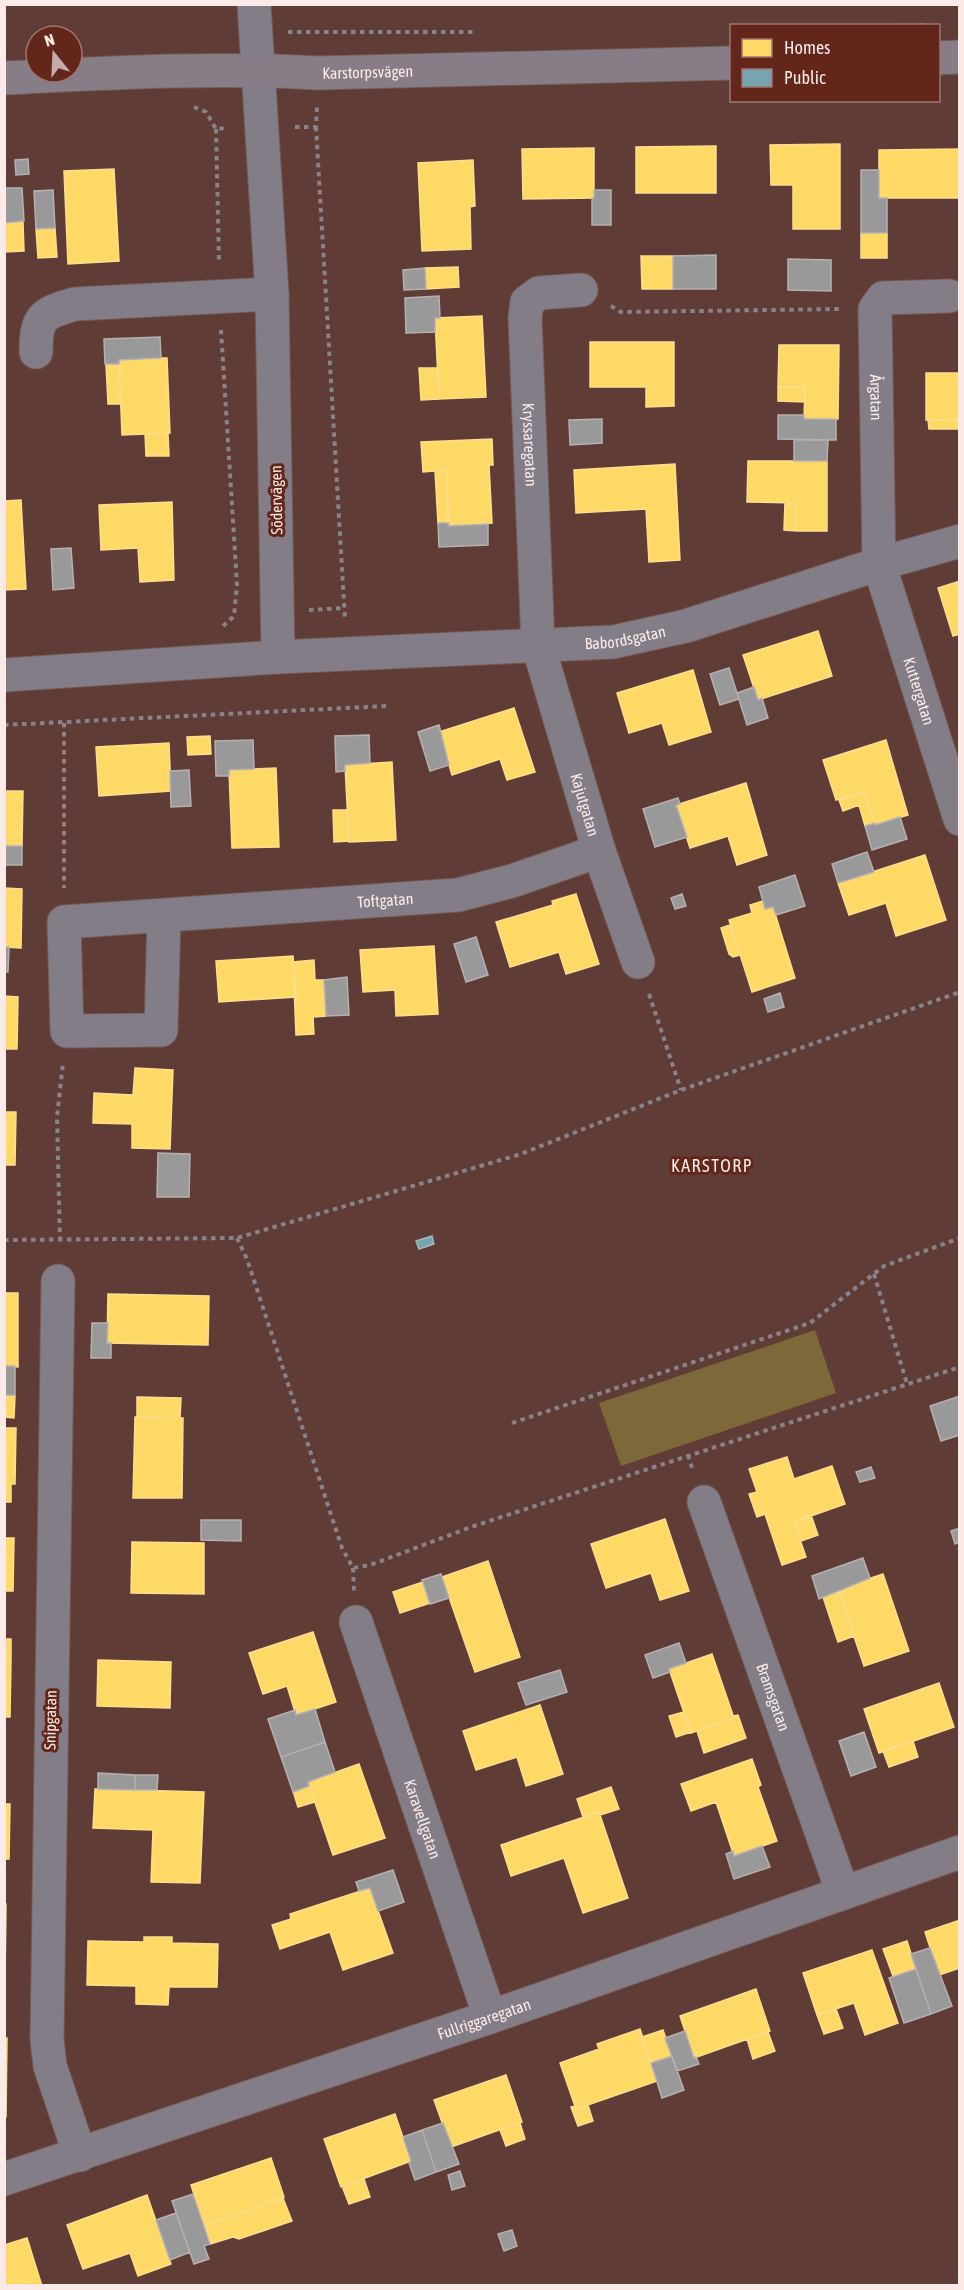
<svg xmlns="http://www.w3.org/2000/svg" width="964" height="2290" viewBox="0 0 964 2290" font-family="'Asap Condensed',sans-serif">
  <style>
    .green { fill: #7c6838 }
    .homes { fill: #ffd966; stroke: #fede8d; stroke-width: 1.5 }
    .public { fill: #76a5af; stroke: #9ebac0; stroke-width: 1.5 }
    .industry { fill: #999; stroke: #b6b1b0; stroke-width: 1.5 }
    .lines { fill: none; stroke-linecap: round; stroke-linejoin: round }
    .street-casing { stroke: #755b56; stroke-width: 35 }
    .secondary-casing { stroke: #755b56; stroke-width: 35 }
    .path { stroke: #8a828a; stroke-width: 4; stroke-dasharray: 4.5 4.5; stroke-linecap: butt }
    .street { stroke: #837d88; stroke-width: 33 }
    .secondary { stroke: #877d87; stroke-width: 33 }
    .labels { text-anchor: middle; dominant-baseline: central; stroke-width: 6; stroke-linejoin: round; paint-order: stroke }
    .street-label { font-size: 16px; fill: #fbeae7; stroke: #63261b }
    .neighbourhood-label { font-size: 18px; letter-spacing: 1.5px; fill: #fbeae7; stroke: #63261b }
  </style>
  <rect width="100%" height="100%" fill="#5f3d36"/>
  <path class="green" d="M815,1330L836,1393L621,1466L599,1403Z"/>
  <path class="homes" d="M840,144V229H793V185H771L770,145Z
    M716,146V193H636V147Z
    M594,148V198L523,199L522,149Z
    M960,149V198H879V150Z
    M473,160L475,206L470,207L471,249L422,251L418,163Z
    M114,169L119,261L68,264L64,171Z
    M23,222L24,251L4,252V223Z
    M55,228L57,257L38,258L36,229Z
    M861,233H887V258H861Z
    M641,256H673V289H642Z
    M458,267L459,287L426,289L425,268Z
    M482,316L486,397L439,399L435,318Z
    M590,342H674V406L646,407V387H590Z
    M779,345H839L838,419H804L805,387H778Z
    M161,358H167L170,433L122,435L119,360Z
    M106,364H119L121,404H108Z
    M419,368H437L439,399L421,400Z
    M926,373H960V420H926Z
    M778,387H805V402L778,401Z
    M928,420H960V429H929Z
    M168,433L169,456H146L145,434Z
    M492,439L493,465H489L492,523L448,526L446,470L423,472L421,442Z
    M748,461H827V531H796V503L747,502Z
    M675,464L680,560L649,562L646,509L576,513L574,470Z
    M446,470L449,523H438L435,471Z
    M21,500L26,589L4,590V501Z
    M172,502L174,580L140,582L138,548L101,550L99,505Z
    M785,502L796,503V531L784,530Z
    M960,581V634L953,636L938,588Z
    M818,631L832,676L758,700L743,655Z
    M693,670L711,732L669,745L662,723L629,733L617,693Z
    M514,708L535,772L507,780L500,759L452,775L439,732Z
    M210,736L211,754L188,755L187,737Z
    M886,740L908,815L875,825L865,791L836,800L823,760Z
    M169,743L171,791L99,796L96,747Z
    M392,762L396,840L349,842L345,765Z
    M276,768L279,847L232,848L229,770Z
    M746,783L767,855L737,865L728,836L690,848L676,805Z
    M4,791H23L22,846H4Z
    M865,791L875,823L865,826L859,805L843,811L839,800Z
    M333,810H347L349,841L334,842Z
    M925,855L946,920L896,936L886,903L849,915L838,883Z
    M4,888L22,889L21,948L4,947Z
    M576,894L599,964L566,974L559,952L510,967L496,922L553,905L552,901Z
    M763,901L765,909L773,907L795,978L752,992L729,920L752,913L750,905Z
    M730,925L740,955L733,957L729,954L721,928Z
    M434,946L438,1014L396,1016L395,990L363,992L360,950Z
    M293,956L296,997L219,1002L216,961Z
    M314,960L315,980H324L326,1016L313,1017L314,1034L296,1035L293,962Z
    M4,996L18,997L17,1049H4Z
    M135,1068L173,1070L170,1149L132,1148V1124L93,1123L94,1093L133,1095Z
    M4,1112H16L15,1165H4Z
    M4,1293H18V1367L4,1366Z
    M108,1294L209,1296L208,1345L107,1343Z
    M4,1396H15L14,1418L4,1417Z
    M137,1397L181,1398L180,1418L137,1417Z
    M135,1417L183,1418L182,1498H133Z
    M4,1428H16L15,1484H11V1502H4Z
    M787,1457L794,1479L832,1466L845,1504L794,1522L806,1557L782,1565L765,1514L757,1517L749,1494L757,1492L749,1469Z
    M811,1515L818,1535L801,1541L794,1522Z
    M665,1519L689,1591L660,1600L651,1573L606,1588L591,1544Z
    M4,1538H14L13,1591H4Z
    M132,1542L204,1543V1594L131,1593Z
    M488,1561L520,1657L475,1672L442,1577Z
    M883,1574L909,1651L864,1666L838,1589Z
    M423,1582L430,1603L400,1613L393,1592Z
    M839,1591L854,1636L838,1642L823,1597Z
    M313,1632L336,1702L296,1715L287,1686L263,1694L249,1653Z
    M4,1639H11V1659H4Z
    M712,1654L734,1718L691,1733L669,1669Z
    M4,1659H11L10,1717H4Z
    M98,1660L171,1662L170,1708L97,1706Z
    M939,1683L954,1727L879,1753L864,1709Z
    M540,1705L563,1774L526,1786L517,1757L476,1770L463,1731Z
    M684,1712L691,1732L676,1737L669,1716Z
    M738,1715L746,1738L704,1753L697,1731L734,1718L733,1716Z
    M913,1741L918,1757L889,1767L883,1751Z
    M752,1759L761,1785L758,1787L777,1841L734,1856L716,1802L691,1811L681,1784Z
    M359,1764L385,1838L333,1855L308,1782Z
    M309,1786L315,1802L298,1807L293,1791Z
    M611,1787L619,1809L600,1815L599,1812L583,1817L577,1799Z
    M95,1789L204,1792L200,1883L151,1882L153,1830L93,1828Z
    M4,1804H10L9,1859H4Z
    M599,1812L628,1898L583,1913L564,1858L511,1876L501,1845Z
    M370,1888L393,1953L343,1970L330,1932L280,1949L272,1925L291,1919L290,1914Z
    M4,1904H6L5,1985H4Z
    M960,1920V1968L939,1975L925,1932Z
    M144,1937H172V1943L218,1944L217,1987H169L168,2005L136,2004V1986L87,1985L88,1941L144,1942Z
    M907,1941L916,1969L893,1976L883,1949Z
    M872,1950L898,2023L865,2035L854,2003L817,2015L803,1973Z
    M756,1989L770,2031L694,2058L680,2016Z
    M836,2009L843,2028L824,2034L817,2015Z
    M640,2029L657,2081L576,2109L560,2063L599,2049L597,2044Z
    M663,2030L672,2056L651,2063L642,2037Z
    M768,2032L775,2051L753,2059L747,2039Z
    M4,2038H7L6,2117H4Z
    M506,2075L522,2122L451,2147L434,2100Z
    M588,2105L593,2121L578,2126L571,2107L575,2106L576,2109Z
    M395,2114L411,2161L341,2187L324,2139Z
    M520,2123L525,2139L506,2146L500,2130Z
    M271,2158L284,2197L204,2225L191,2185Z
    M364,2179L370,2197L349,2204L342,2186Z
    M147,2195L171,2264L138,2276L130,2253L83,2269L67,2225Z
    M283,2198L292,2221L239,2239L233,2237L210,2244L204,2225Z
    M27,2238L42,2286H4V2245Z"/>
  <path class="public" d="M432,1236L434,1244L419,1249L416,1241Z"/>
  <path class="industry" d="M28,159L29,174L16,175L15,160Z
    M861,170H879V198H887V233H861Z
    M4,188H22L24,221L4,223Z
    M53,190L55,228L36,229L34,191Z
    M594,190H611V225H592V198H594Z
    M716,255V289H673V256Z
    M788,259L831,260V291L788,290Z
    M425,268L426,289L404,290L403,270Z
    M439,296L440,318H435V332L406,333L405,298Z
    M160,337L161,358L119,360V364H105L104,339Z
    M778,415H804V419H836V440L778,439Z
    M602,419V443L570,445L569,420Z
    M794,440H828L827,461H794Z
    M438,523H449L448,526L488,524V545L439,547Z
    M71,548L74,588L53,590L51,549Z
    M729,668L739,699L720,705L710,674Z
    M754,687L758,700L762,698L768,718L747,725L737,693Z
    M439,725L449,765L430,771L418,732Z
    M369,735L370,763L345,765V771L336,772L335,736Z
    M253,740L254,769L229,770V776H216L215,741Z
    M189,770L191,806L171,807L170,771Z
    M678,798L680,804L676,805L687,837L655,847L643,809Z
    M900,817L907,839L872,850L865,826L875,823V825Z
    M4,846H22V865H4Z
    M867,852L874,872L838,883L832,864Z
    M795,875L805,906L776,915L773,907L765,909L759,887Z
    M682,894L686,906L675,909L671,898Z
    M476,937L488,975L466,982L454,944Z
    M4,947H9L8,972H4Z
    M347,977L349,1015L326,1016L324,980Z
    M780,993L784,1007L768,1012L764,999Z
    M158,1153L190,1154L189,1197H157Z
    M92,1323H108L107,1343H111V1358H91Z
    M4,1366H15V1395H4Z
    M960,1396V1435L941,1441L930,1406Z
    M871,1467L875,1478L860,1482L856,1472Z
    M201,1520H241V1541L201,1540Z
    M960,1528V1542L955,1544L951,1531Z
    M863,1558L870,1578L819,1599L812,1576Z
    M441,1574L449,1598L430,1604L422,1580Z
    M679,1643L686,1663L669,1669L670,1672L653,1678L645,1655Z
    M560,1670L567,1692L526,1705L518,1683Z
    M315,1709L325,1742L281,1757L268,1719L295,1710L296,1715Z
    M864,1732L876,1767L851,1776L839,1741Z
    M325,1742L335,1772L308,1782L309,1786L293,1792L281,1757Z
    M98,1773L135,1775V1790L98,1789Z
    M135,1775H158L157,1790H135Z
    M762,1846L770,1867L734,1879L726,1854L733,1851L734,1856Z
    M393,1870L404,1902L378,1911L370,1888L359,1891L356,1882Z
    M930,1948L952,2006L931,2014L911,1954Z
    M916,1969L931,2014L904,2023L889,1978Z
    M685,2031L694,2058L696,2057L699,2064L677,2071L665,2038Z
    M672,2056L684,2090L662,2098L651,2063Z
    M443,2123L459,2164L436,2172L422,2130Z
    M422,2130L436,2172L415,2180L409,2163L411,2161L403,2137Z
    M460,2171L465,2186L452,2190L448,2175Z
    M193,2194L210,2244L204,2246L209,2259L194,2264L172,2201Z
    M176,2213L190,2252L170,2260L156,2220Z
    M512,2230L517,2246L504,2251L498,2234Z"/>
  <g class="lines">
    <g class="street-casing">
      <g id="street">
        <path id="s1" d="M581,290L539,293L527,302L525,318L538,645L599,851L638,962"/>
        <path id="s2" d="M949,296L883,298L875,309L879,564L960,819"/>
        <path d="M36,352C36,316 43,313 75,304L272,294"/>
        <path id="s3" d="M278,657L613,642L686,626L879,564L960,541"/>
        <path d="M4,675L278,657L272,294L254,4"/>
        <path id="s4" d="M164,916L161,1030L67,1031L64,922L458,895L512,881L599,851"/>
        <path d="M58,1281L47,2040L50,2066L80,2155"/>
        <path id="s5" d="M704,1502L843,1893"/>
        <path id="s6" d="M356,1622L490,2017"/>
        <path id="s7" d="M4,2179L490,2017L960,1852"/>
      </g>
    </g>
    <g class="secondary-casing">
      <g id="secondary">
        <path d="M938,58L960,57"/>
        <path id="s8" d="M4,78C109,73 213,67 318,73L732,63"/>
      </g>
    </g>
    <path class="path" d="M901,26L926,25
      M288,32H476
      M194,107L206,112L216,129L227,128
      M295,127H316L317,105
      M316,127L345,620
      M216,129L219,263
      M611,306L621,312L842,309
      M221,330L237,585L234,616L223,626
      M309,610L344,608
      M64,723V888
      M4,725L387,706
      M649,994L681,1090
      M237,1238L247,1259L342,1548L353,1568L370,1565L474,1526L960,1367
      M4,1240L237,1238L521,1154L681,1090L960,992
      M60,1241L57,1117L63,1063
      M874,1274L907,1384
      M512,1423L810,1323L884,1266L960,1238
      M688,1455L693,1471
      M353,1568L354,1591"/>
    <use href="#street" class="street"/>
    <use href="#secondary" class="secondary"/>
  </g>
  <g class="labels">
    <g class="street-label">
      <text stroke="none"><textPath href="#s8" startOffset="364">Karstorpsvägen</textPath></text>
      <text stroke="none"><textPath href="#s2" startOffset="168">Årgatan</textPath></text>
      <text stroke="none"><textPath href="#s1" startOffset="200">Kryssaregatan</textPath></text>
      <text transform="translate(276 500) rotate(-91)">Södervägen</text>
      <text stroke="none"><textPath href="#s3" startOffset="348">Babordsgatan</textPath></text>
      <text stroke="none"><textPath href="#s2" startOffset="468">Kuttergatan</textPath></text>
      <text stroke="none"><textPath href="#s1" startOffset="567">Kajutgatan</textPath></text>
      <text stroke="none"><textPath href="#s4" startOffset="639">Toftgatan</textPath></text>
      <text stroke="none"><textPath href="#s5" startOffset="207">Bramsgatan</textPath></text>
      <text transform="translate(50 1720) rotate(-89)">Snipgatan</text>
      <text stroke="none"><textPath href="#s6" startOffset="208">Karavellgatan</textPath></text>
      <text stroke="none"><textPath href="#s7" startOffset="506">Fullriggaregatan</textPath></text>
    </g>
    <g class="neighbourhood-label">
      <text x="712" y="1165">KARSTORP</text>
    </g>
  </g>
  <rect width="964" height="2290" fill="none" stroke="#fbeae7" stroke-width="12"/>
  <rect x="730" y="24" width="210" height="78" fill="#63261b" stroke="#a0746d" stroke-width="1.5"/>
  <rect x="742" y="39" width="30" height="18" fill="#ffd966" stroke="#a0746d" stroke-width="1.5"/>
  <text x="784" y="54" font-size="18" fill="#fbeae7">Homes</text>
  <rect x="742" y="69" width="30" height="18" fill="#76a5af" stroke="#a0746d" stroke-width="1.5"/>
  <text x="784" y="84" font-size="18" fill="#fbeae7">Public</text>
  <g transform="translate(54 54) rotate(342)"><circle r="28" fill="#63261b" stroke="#a0746d" stroke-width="1.5"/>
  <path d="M0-4.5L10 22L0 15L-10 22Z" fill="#c4ada9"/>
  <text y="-9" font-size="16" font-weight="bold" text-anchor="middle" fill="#fbeae7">N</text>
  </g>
</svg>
